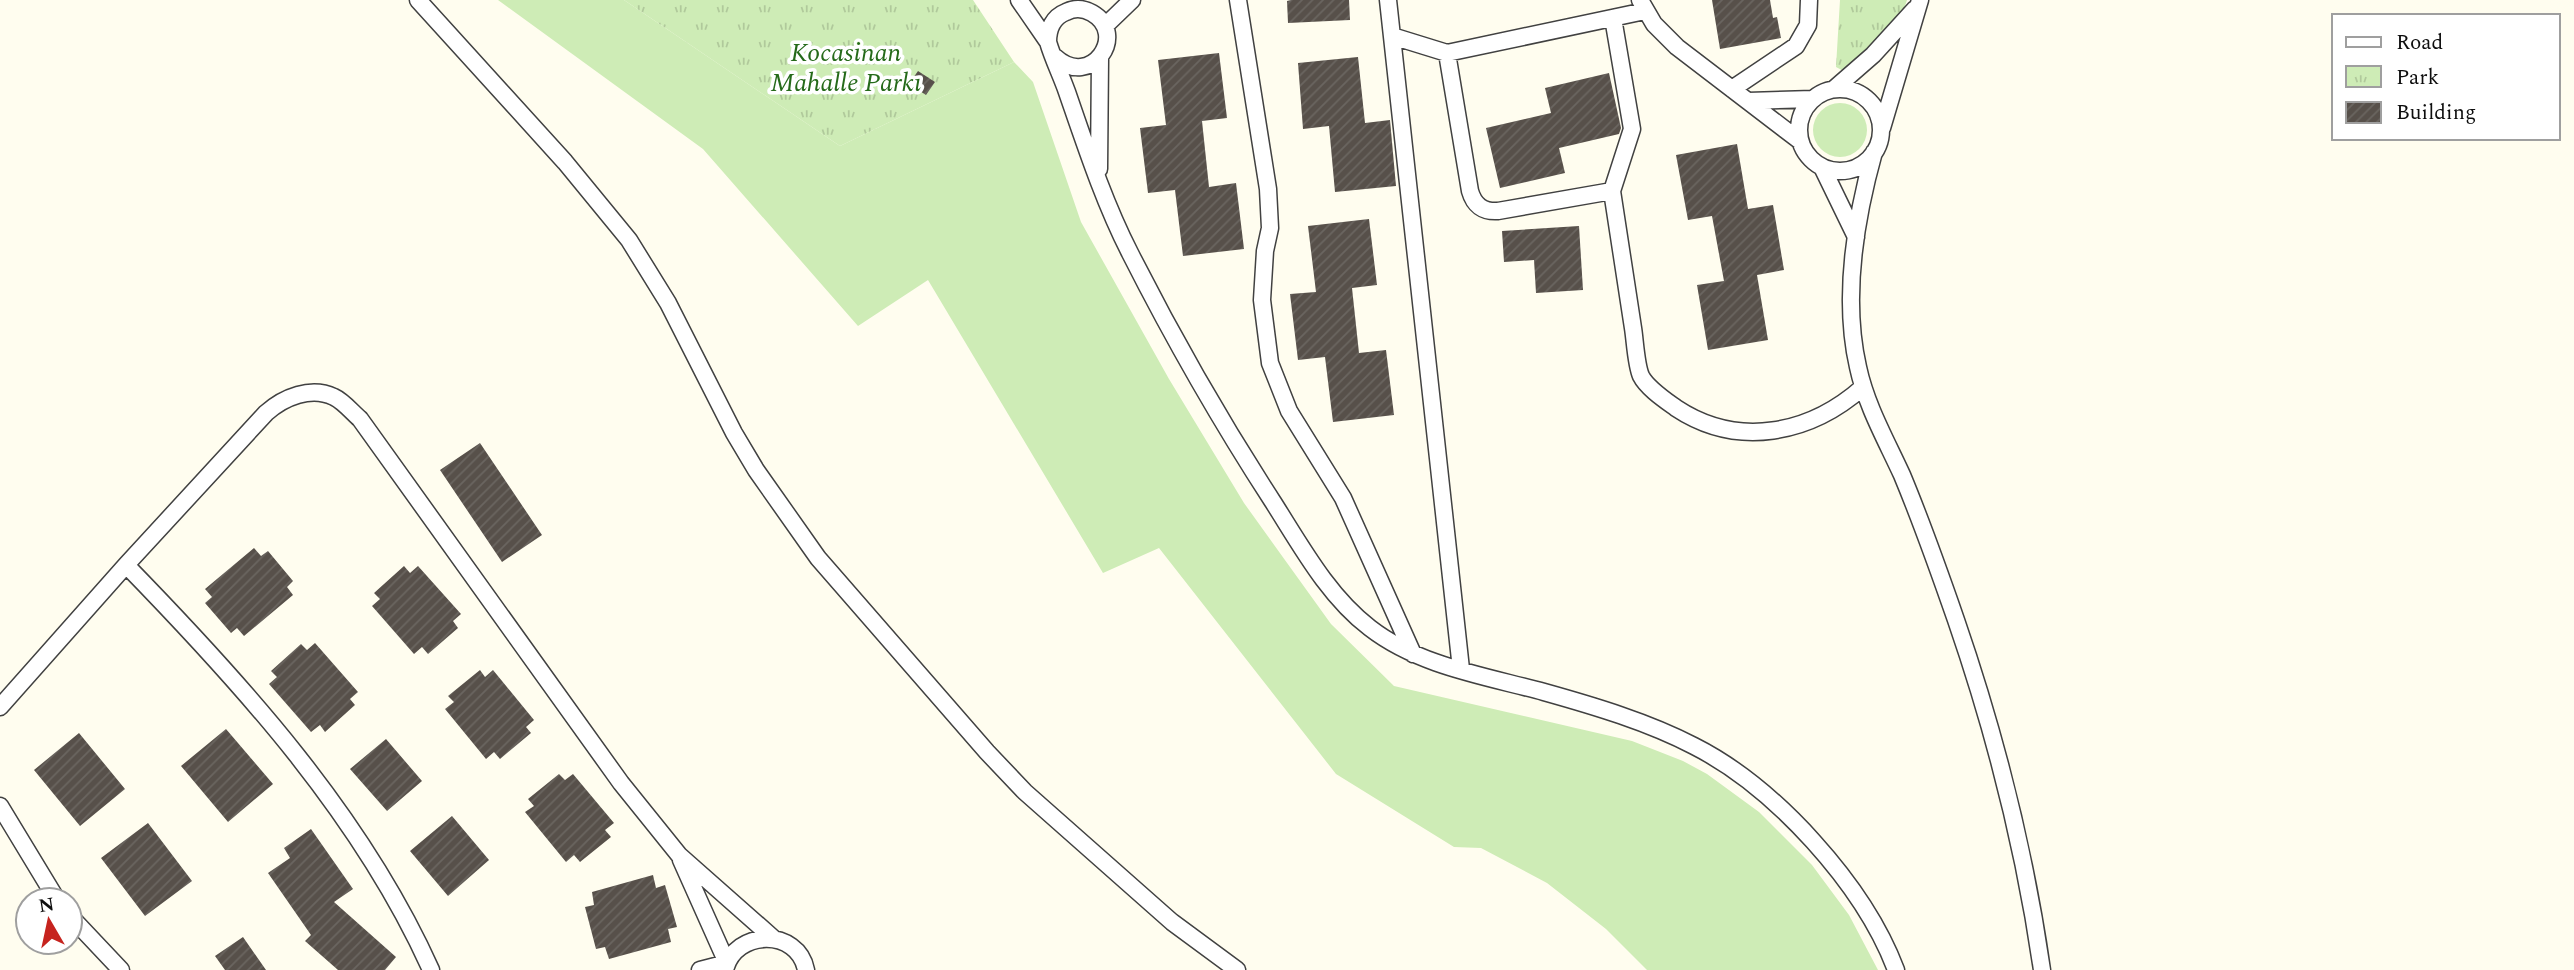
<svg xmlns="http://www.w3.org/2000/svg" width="2574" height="970" viewBox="0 0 2574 970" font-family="Spectral,serif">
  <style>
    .grass { fill: #ceecb6 }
    .park { fill: url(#park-tufts) }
    .building { fill: url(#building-hatch) }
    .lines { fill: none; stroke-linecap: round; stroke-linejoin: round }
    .minor-casing { stroke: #414141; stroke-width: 19 }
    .minor { stroke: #fff; stroke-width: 16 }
    .labels { text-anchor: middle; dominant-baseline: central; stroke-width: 7; stroke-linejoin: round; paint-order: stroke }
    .park-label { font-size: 26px; font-style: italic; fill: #256a1a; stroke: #fff }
  </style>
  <defs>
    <pattern id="park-tufts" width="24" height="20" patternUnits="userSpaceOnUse" patternTransform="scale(1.75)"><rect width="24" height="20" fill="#ceecb6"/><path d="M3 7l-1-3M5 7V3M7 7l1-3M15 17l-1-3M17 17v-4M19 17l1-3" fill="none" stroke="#b0c99b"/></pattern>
    <pattern id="building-hatch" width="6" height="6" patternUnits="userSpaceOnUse" patternTransform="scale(1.75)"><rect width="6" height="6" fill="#57504a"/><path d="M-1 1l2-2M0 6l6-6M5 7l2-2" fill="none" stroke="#6a6560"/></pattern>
  </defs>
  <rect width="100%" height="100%" fill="#fffdef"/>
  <path class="grass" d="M498,0H624L840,146L1014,62L1033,82L1081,222L1169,379L1244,503L1331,624L1394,686L1632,741L1683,761L1707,774L1759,812L1812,865L1849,915L1878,970H1647L1606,929L1547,883L1481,848L1454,847L1336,774L1159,548L1103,573L928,280L858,326L703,149Z
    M1813 130a27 27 0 1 1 54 0a27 27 0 1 1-54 0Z"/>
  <path class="park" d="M624,0H973L1014,62L840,146Z
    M1840,0H1907L1897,30L1853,76L1836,67Z"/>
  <path class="building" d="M1291,0H1349L1350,20L1288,23L1287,1Z
    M1712,0H1770L1773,18L1777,17L1781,38L1720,49Z
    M1219,53L1227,118L1202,121L1209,187L1236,183L1244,249L1183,256L1175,190L1148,193L1140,128L1166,125L1158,60Z
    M1358,57L1365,123L1390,120L1396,186L1335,192L1329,126L1303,129L1298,63Z
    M918,71L935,82L926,95L909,84Z
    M1609,73L1621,128L1619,134L1559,148L1565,173L1500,188L1486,128L1551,113L1545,88Z
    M1737,144L1748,209L1773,205L1784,270L1757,275L1768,340L1708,350L1697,285L1724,281L1712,216L1688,220L1676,155Z
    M1369,219L1377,285L1352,288L1359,353L1386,350L1394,415L1333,422L1325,357L1298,360L1290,294L1316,292L1308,226Z
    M1579,226L1583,290L1536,293L1534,260L1504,262L1502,231Z
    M480,443L542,535L502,562L440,470Z
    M254,548L261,556L268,551L293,581L287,587L293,595L244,636L237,628L231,633L205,603L212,597L205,589Z
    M404,566L410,573L418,566L461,614L453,621L458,628L428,654L422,647L414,654L372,606L380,599L374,593Z
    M315,643L358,692L350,699L355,705L325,732L320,725L311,732L269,684L277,677L271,671L301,644L307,650Z
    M480,670L485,677L493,670L534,720L526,727L531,733L500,759L494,752L486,759L445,709L454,702L448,696Z
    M226,729L273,784L228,822L181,766Z
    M79,733L125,789L80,826L34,770Z
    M386,739L422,781L387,811L350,769Z
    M559,774L565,780L573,774L614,823L605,830L611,837L580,862L574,855L566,862L525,812L534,806L528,799Z
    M452,816L489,860L448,896L410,851Z
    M148,823L192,881L145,916L101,858Z
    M311,829L353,889L334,902L396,957L385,970H338L305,941L311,935L268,873L290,858L284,848Z
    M653,875L656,888L665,885L677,927L668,929L671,942L609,959L605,947L596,949L585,907L594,905L592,892Z
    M243,937L266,970H225L215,956Z"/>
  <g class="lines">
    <g class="minor-casing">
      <path id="minor" d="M418,0L565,162L629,240L668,303L734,433L756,470L818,558L987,752L1025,792L1172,922L1237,970
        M1019,0L1048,42
        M1238,0L1268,189L1270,228L1265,251L1262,300L1270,363L1289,411L1343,498L1413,654
        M1388,0L1461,669
        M1640,0L1654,24L1677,47L1800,141
        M1105,26L1132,0
        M1392,36L1447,53L1645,11
        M1447,53L1470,191C1474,205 1483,212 1498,211L1612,191L1632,129L1613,18
        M1055,57C1091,90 1129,34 1092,13C1083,8 1074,8 1066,12C1053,17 1048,29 1048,42C1053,59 1061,75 1067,92C1086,147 1104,202 1130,253C1173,338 1221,422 1273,502C1301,546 1328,596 1370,628C1419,666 1485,676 1544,692C1594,706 1648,722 1694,746C1775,787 1864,885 1896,970
        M1732,89L1796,46L1808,25L1809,0
        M1834,89L1873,55L1915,9
        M1799 130a41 41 0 1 1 82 0a41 41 0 1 1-82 0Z
        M1748,101L1813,99
        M1882,128L1920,0
        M1874,152C1855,220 1842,297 1858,367C1866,405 1886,440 1902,475C1922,523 1939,571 1956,620C1995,733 2025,852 2042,970
        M1822,167L1856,237
        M1099,169L1100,58
        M1612,191C1619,236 1626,282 1633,328C1635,340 1636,365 1641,376C1647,388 1665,400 1676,408C1738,449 1810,434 1863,387
        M126,565C242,684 362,816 431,970
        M0,707L126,565L266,413C284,397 311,386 334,397C343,401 352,412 360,419L621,783L679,855L773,938
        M0,806L57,900
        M681,860L727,963L700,970
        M70,916L121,970
        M725,970C735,929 798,928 806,970"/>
    </g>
    <use href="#minor" class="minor"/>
  </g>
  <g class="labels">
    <g class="park-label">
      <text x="846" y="53">Kocasinan<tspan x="846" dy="30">Mahalle Parkı</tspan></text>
    </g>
  </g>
  <rect x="2332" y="14" width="228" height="126" fill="#ffffff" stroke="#9f9f9f" stroke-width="2"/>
  <rect x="2346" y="37" width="35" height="10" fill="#ffffff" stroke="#9f9f9f" stroke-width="2"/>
  <text x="2396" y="49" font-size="21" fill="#0e0e0e">Road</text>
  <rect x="2346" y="66" width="35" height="21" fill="url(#park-tufts)" stroke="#9f9f9f" stroke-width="2"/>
  <text x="2396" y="84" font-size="21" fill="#0e0e0e">Park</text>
  <rect x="2346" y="102" width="35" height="21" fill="url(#building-hatch)" stroke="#9f9f9f" stroke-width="2"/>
  <text x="2396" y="119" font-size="21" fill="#0e0e0e">Building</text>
  <g transform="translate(49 921) rotate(351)"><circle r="33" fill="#ffffff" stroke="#9f9f9f" stroke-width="2"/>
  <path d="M0-5L12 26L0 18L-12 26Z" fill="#c6231e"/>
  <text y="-10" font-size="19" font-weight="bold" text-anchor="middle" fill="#0e0e0e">N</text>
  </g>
</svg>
